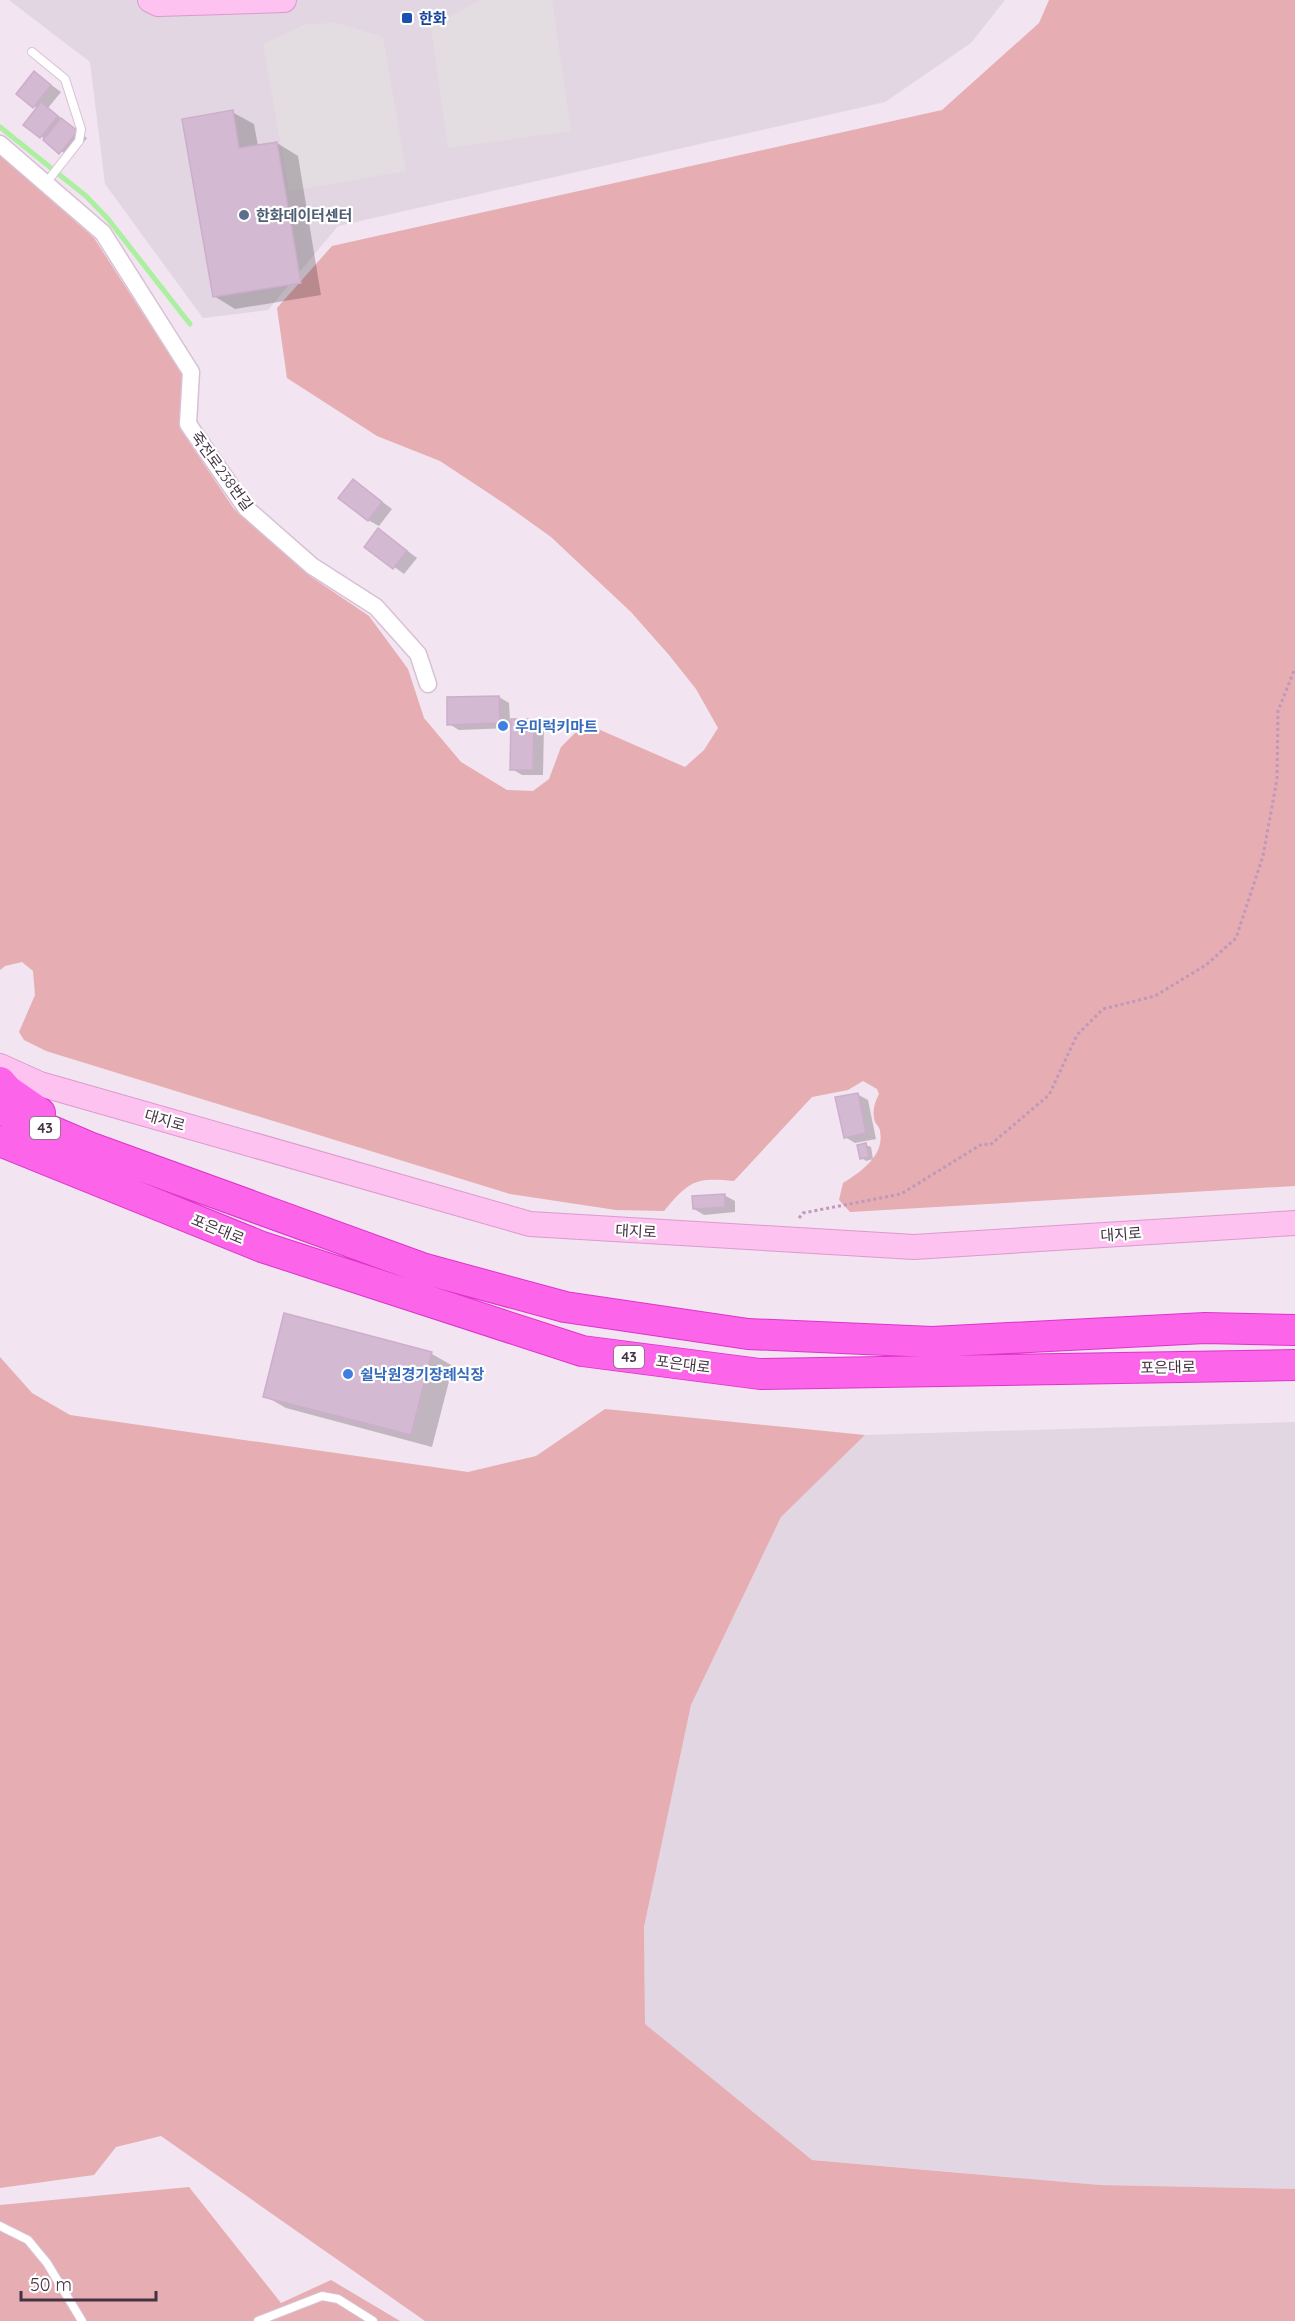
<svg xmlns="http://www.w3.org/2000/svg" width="1295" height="2321" viewBox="0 0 1295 2321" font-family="Quicksand,'Noto Sans KR',sans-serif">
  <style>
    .industrial { fill: #e1d6e1 }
    .green { fill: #e6adb2 }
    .parking { fill: #e3dde2 }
    .shadow { fill: #0003 }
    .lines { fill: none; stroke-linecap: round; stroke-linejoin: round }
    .stream { stroke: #abefa0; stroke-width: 5 }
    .building { fill: #d3bad2; stroke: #ceadcc; stroke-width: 1.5 }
    .lane-casing { stroke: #d8c1d5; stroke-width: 10 }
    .street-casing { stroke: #d8c1d5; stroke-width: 19 }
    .secondary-casing { stroke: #db9ace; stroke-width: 26 }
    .highway-casing { stroke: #db35cc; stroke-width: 32 }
    .path { stroke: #bf99bb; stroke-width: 3; stroke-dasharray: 3 3; stroke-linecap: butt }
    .lane { stroke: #fff; stroke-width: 8 }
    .street { stroke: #fff; stroke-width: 16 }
    .secondary { stroke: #fec2f1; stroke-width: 24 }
    .highway { stroke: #fc65e9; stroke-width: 30 }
    .transit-dot { fill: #1a4fb4; stroke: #fff; stroke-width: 2 }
    .service-dot { fill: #5c6f8a; stroke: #fff; stroke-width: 2 }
    .shop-dot { fill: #3f7fe0; stroke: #fff; stroke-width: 2 }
    .labels { text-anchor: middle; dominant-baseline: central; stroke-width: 4.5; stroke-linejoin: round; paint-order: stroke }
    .shield { fill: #fff; stroke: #7c717b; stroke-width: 1.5 }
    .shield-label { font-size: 14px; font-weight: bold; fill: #443443 }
    .transit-label { font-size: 15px; font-weight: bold; fill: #164399; stroke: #fff; text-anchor: start }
    .service-label { font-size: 15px; font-weight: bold; fill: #4e5e75; stroke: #fff; text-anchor: start }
    .street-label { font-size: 15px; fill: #443443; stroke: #fff }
    .shop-label { font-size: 15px; font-weight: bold; fill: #366cbe; stroke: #fff; text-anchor: start }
  </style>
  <rect width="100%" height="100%" fill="#f2e4f0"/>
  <path class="industrial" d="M9,0H1005L971,43L885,102L338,226L268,310L203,318L105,184L90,62Z
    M1295,1422V2189L1100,2185L802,2159L645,2024L644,1927L691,1705L781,1517L865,1435Z"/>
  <path class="green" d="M1049,0H1295V1186L850,1212L839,1200L843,1183C860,1172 885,1156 880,1131C880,1128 877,1125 875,1122C872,1113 874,1103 879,1094L877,1089L863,1081L848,1090L812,1097L734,1181C695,1177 689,1181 664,1211L616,1210L510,1194L46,1051L24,1040L19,1032L35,995L33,971L22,962L5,966L0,970V155L94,238L183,376L181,430L234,509L310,576L369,616L408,669L424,718L461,762L507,790L533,791L549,779L561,747L575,733L598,729L685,767L704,750L718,728L696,689L669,655L631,612L551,537L505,504L440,461L377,436L287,378L277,308L332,246L942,110L1039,23Z
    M0,1357L32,1393L70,1415L468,1472L536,1456L605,1409L865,1435L781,1517L691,1705L644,1927L645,2024L812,2160L1100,2185L1295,2189V2321H425L161,2136L116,2147L94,2175L0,2188Z
    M189,2187L281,2303L331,2280L400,2321H0V2205Z"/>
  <path class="parking" d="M480,0H552L571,131L448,148L431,27Z
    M337,23L383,37L406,171L289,191L263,44L306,24Z"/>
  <path class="shadow" d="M35,73L61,92L48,108L87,138L71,158L25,125L38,109L18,94Z
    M232,112L254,124L258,146L277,143L298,156L321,295L235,309L214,296Z
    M354,481L392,509L379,526L368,520Z
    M388,536L417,558L404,574L366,546Z
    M499,697L509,703L510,721H534L544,727L543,775H522L512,769V728L459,730L449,724Z
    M857,1094L868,1100L876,1139L855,1143L845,1137Z
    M866,1145L871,1147L873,1159L866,1161L862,1158Z
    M724,1195L735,1201V1212L704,1215L694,1209Z
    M286,1315L432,1354L453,1366L432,1447L286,1408L265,1396Z"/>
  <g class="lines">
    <path class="stream" d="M0,127L86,196L108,219L190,324"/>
  </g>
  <path class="building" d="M34,71L51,85L33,108L16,94Z
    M41,102L58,116L40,138L23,125Z
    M233,110L239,148L277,142L301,283L213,297L182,119Z
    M61,118L78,131L59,154L43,140Z
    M353,479L382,502L368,521L338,498Z
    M378,528L407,551L393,569L364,547Z
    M499,696L500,723L447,725V697Z
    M511,719H534L533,770H510Z
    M858,1093L866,1133L844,1138L835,1097Z
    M866,1143L869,1157L860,1159L857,1145Z
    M725,1194V1207L693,1209L692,1196Z
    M284,1313L432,1352L411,1435L263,1397Z"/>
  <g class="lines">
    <g class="lane-casing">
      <path id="lane" d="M32,52L65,79L81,129L79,141L46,183
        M0,2226L28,2240L47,2263L82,2321
        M258,2321L322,2296L338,2299L373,2321"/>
    </g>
    <g class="street-casing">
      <path id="street" d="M0,144L103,233L191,372L188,424L246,508L312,566L376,607L418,654L428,684"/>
    </g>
    <g class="secondary-casing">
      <path id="secondary" d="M150,0L158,4L284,0
        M0,1066L40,1084L530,1224L914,1247L1295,1223"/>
    </g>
    <g class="highway-casing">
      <path id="highway" d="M0,1082L7,1090L40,1113
        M0,1109L89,1147L425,1269L565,1307L748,1334L932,1342L1205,1328L1295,1330
        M0,1141L262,1247L582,1351L760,1374L1295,1365"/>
    </g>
    <path class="path" d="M799,1218L803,1213L901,1194L982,1144L990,1145L1049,1095L1077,1035L1103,1009L1155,996L1206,965L1236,938L1263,856L1277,779L1278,711L1295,668"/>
    <use href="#lane" class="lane"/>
    <use href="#street" class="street"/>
    <use href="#secondary" class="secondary"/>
    <use href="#highway" class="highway"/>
  </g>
  <rect class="transit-dot" x="401" y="12" width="12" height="12" rx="3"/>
  <circle class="service-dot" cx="244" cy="215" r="6"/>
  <g class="shop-dot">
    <circle cx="503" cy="726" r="6"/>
    <circle cx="348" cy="1374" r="6"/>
  </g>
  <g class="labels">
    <g class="shield">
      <rect x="30" y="1117" width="30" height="22" rx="4.5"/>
      <rect x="614" y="1346" width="30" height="22" rx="4.5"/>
    </g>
    <g class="shield-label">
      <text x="45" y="1128">43</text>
      <text x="629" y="1357">43</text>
    </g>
    <g class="transit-label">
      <text x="419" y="18">한화</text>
    </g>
    <g class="service-label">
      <text x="256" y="215">한화데이터센터</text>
    </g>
    <g class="street-label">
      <text transform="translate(222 471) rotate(54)">죽전로238번길</text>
      <text transform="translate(165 1120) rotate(16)">대지로</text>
      <text transform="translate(218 1229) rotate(22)">포은대로</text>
      <text transform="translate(636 1231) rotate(3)">대지로</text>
      <text transform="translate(1121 1234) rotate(-4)">대지로</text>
      <text transform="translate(683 1364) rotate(7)">포은대로</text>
      <text transform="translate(1168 1367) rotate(-1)">포은대로</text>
    </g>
    <g class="shop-label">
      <text x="515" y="726">우미럭키마트</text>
      <text x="360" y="1374">쉴낙원경기장례식장</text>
    </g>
  </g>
  <path d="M21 2291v9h135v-9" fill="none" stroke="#443443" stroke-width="3"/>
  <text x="30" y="2291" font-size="18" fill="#443443" stroke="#ffffff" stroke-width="4.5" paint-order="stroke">50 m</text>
</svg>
